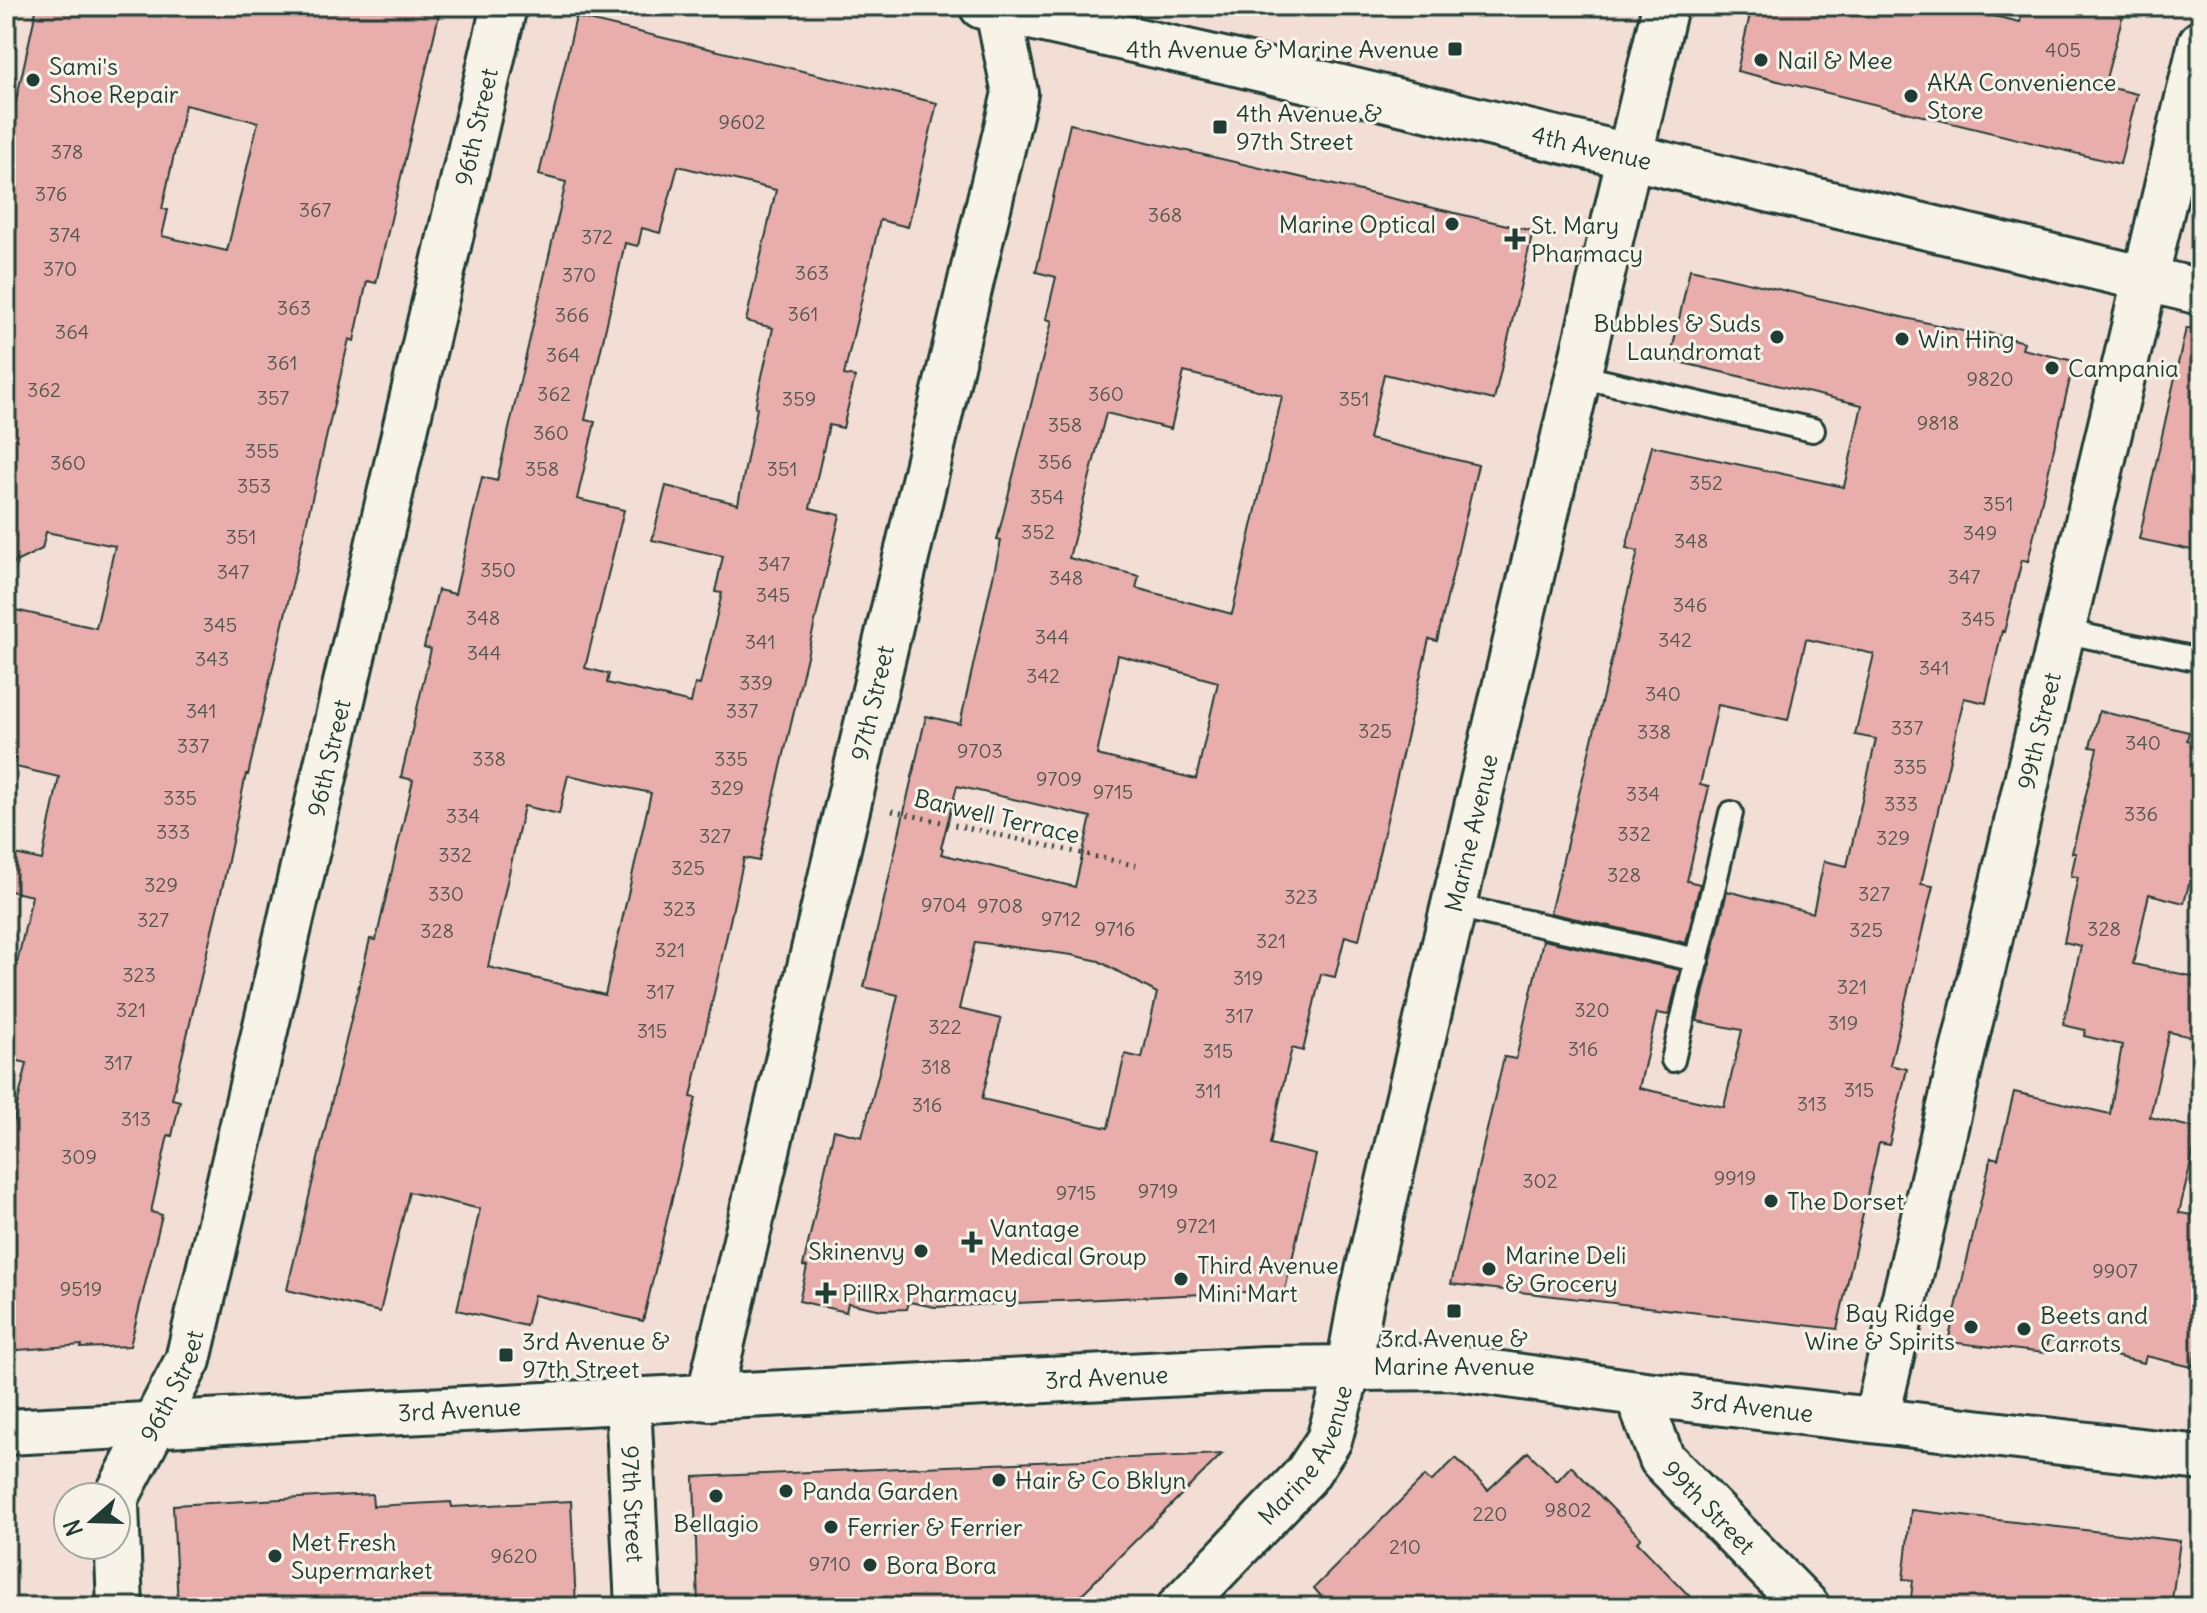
<svg xmlns="http://www.w3.org/2000/svg" width="2207" height="1613" viewBox="0 0 2207 1613" font-family="Delius,sans-serif">
  <style>
    .building { fill: #e9aeab; stroke: #1f3d34; stroke-width: 2; fill-rule: evenodd }
    .lines { fill: none; stroke-linecap: round; stroke-linejoin: round }
    .service-casing { stroke: #1f3d34; stroke-width: 28 }
    .minor-casing { stroke: #1f3d34; stroke-width: 50 }
    .tertiary-casing { stroke: #1f3d34; stroke-width: 50 }
    .primary-casing { stroke: #1f3d34; stroke-width: 50 }
    .path { stroke: #1f3d34; stroke-width: 5; stroke-dasharray: 2 6; stroke-linecap: butt }
    .service { stroke: #f7f3e8; stroke-width: 22 }
    .minor { stroke: #f7f3e8; stroke-width: 44 }
    .tertiary { stroke: #f7f3e8; stroke-width: 44 }
    .primary { stroke: #f7f3e8; stroke-width: 44 }
    .poi-dot { fill: #1f3d34; stroke: #f7f3e8; stroke-width: 3 }
    .labels { text-anchor: middle; dominant-baseline: central; stroke-width: 6; stroke-linejoin: round; paint-order: stroke }
    .number-label { font-size: 20px; fill: #525952 }
    .poi-label { font-size: 24px; fill: #1f3d34; stroke: #f7f3e8; text-anchor: start }
    .street-label { font-size: 24px; fill: #1f3d34; stroke: #f7f3e8 }
  </style>
  <rect width="100%" height="100%" fill="#f3ded6"/>
  <filter id="ink" filterUnits="userSpaceOnUse"><feTurbulence type="fractalNoise" baseFrequency=".0125" numOctaves="2"/><feDisplacementMap in="SourceGraphic" scale="16" xChannelSelector="R" yChannelSelector="G"/><feConvolveMatrix kernelMatrix="1 2 1 2 8 2 1 2 1" color-interpolation-filters="sRGB"/></filter>
  <g filter="url(#ink)">
    <path class="building" d="M37,6H441L376,283L367,281L354,341L349,339L248,775L246,774L224,880L172,1099L180,1101L172,1136L168,1135L151,1212L162,1215L130,1346L81,1348L82,1345L6,1351V1153L27,1063L6,1058V1013L32,896L6,890V852L42,860L59,777L16,767L17,759L6,758V608L96,628L115,546L46,532L42,549L6,567V228L12,199L6,197V122L11,124ZM185,105L258,122L227,251L162,236L168,210L162,209Z
      M1752,6H1951L2020,22L2024,6H2104L2124,11L2104,86L2137,94L2120,164L1737,71Z
      M576,17L937,103L908,227L880,220L844,375L855,377L843,428L829,425L810,508L840,515L759,861L744,858L691,1097L696,1098L643,1321L534,1295L526,1326L457,1310L480,1209L409,1192L380,1312L287,1290L370,939L376,940L413,780L401,777L431,649L424,647L438,590L455,594L482,477L497,481L566,182L539,175ZM678,166L776,190L746,321L773,328L755,407L757,408L738,504L666,486L652,540L723,556L715,592L722,593L714,627L700,685L695,684L691,703L607,683L609,674L585,668L624,510L577,499L595,422L585,420L625,243L638,246L642,228L660,233ZM568,775L651,793L605,995L488,967L524,806L559,814Z
      M1070,124L1533,231L1494,400L1384,374L1369,439L1478,465L1437,641L1429,639L1359,940L1345,936L1335,977L1321,974L1303,1051L1292,1048L1283,1085L1270,1144L1316,1155L1285,1290L935,1307L909,1302L907,1309L882,1310L848,1303L846,1312L799,1301L807,1267L803,1266L834,1130L862,1137L889,1034L898,995L864,987L926,716L960,724L1001,541L997,540L1052,321L1046,319L1056,277L1036,272ZM1184,372L1282,396L1232,614L1136,588L1139,576L1069,558L1106,413L1171,429ZM1118,655L1218,682L1196,779L1097,755ZM957,786L1091,817L1075,887L941,854L943,849L941,848ZM975,942L1072,955L1099,961L1157,993L1142,1058L1125,1054L1108,1128L982,1099L1001,1019L959,1009Z
      M1690,269L1981,335V331L2024,342L2022,349L2074,361L2028,561L2022,560L2004,632L2002,631L1986,703L1964,698L1921,884L1933,886L1890,1065L1907,1069L1889,1145L1879,1143L1837,1329L1451,1284L1504,1057L1516,1059L1543,940L1680,970L1669,1015L1657,1013L1639,1088L1724,1107L1742,1030L1697,1021L1727,891L1813,913L1824,861L1847,866L1876,739L1855,735L1874,654L1806,639L1788,720L1718,705L1700,785L1709,787L1687,881L1700,884L1686,943L1550,913L1638,551L1626,548L1652,446L1844,487L1862,405L1670,360Z
      M2186,328L2201,329V552L2139,539Z
      M2099,711L2189,732L2187,740L2201,744V855L2195,882L2190,880L2184,903L2149,894L2133,964L2201,978V1039L2169,1032L2150,1117L2199,1129L2179,1213L2201,1216V1352L2196,1351L2192,1367L2146,1356L2144,1363L2048,1340L2045,1353L1948,1342L1991,1157L1998,1159L2014,1092L2110,1114L2122,1045L2084,1036L2085,1030L2063,1025L2081,946L2064,942L2078,877L2071,876L2076,853H2072L2097,748L2090,747Z
      M1528,1452L1557,1481L1571,1466L1641,1538L1637,1542L1700,1607H1330L1314,1588L1425,1476L1431,1482L1456,1458L1488,1490Z
      M1222,1454L1069,1607H698L694,1477Z
      M372,1494L373,1506L451,1502L452,1507L571,1501L576,1607H457V1603L377,1607H178L173,1505Z
      M1911,1510L2180,1541L2171,1607H1910L1913,1580L1903,1579Z"/>
    <g class="lines">
      <g class="service-casing">
        <path id="service" d="M1579,376L1813,430
          M2062,631L2201,660
          M1455,906L1697,960
          M1673,1060L1731,813"/>
      </g>
      <g class="minor-casing">
        <g id="minor">
          <path id="s1" d="M1637,1393L1662,1459L1807,1607"/>
          <path id="s2" d="M709,1398L1015,93L997,6"/>
          <path id="s3" d="M628,1402L638,1607"/>
          <path id="s4" d="M1876,1420L2201,43"/>
          <path id="s5" d="M116,1498L188,1360L504,6"/>
          <path d="M116,1505L120,1607"/>
          <path id="s6" d="M1180,1607L1306,1475L1329,1440L1349,1367L1361,1301L1665,6"/>
        </g>
      </g>
      <g class="tertiary-casing">
        <g id="tertiary">
          <path id="s7" d="M6,1432L1265,1369L1451,1367L1637,1393L2201,1458"/>
        </g>
      </g>
      <g class="primary-casing">
        <g id="primary">
          <path id="s8" d="M982,6L1236,63L2201,292"/>
        </g>
      </g>
      <path class="path" d="M892,811L1138,866"/>
      <use href="#service" class="service"/>
      <use href="#minor" class="minor"/>
      <use href="#tertiary" class="tertiary"/>
      <use href="#primary" class="primary"/>
    </g>
  </g>
  <g class="poi-dot">
    <rect x="1447" y="41" width="16" height="16" rx="4"/>
    <circle cx="1761" cy="60" r="8"/>
    <circle cx="33" cy="80" r="8"/>
    <circle cx="1911" cy="96" r="8"/>
    <rect x="1212" y="119" width="16" height="16" rx="4"/>
    <circle cx="1452" cy="224" r="8"/>
    <path d="M1511 227h8v8h8v8h-8v8h-8v-8h-8v-8h8z"/>
    <circle cx="1777" cy="337" r="8"/>
    <circle cx="1902" cy="339" r="8"/>
    <circle cx="2052" cy="368" r="8"/>
    <circle cx="1771" cy="1201" r="8"/>
    <path d="M968 1230h8v8h8v8h-8v8h-8v-8h-8v-8h8z"/>
    <circle cx="921" cy="1251" r="8"/>
    <circle cx="1489" cy="1269" r="8"/>
    <circle cx="1181" cy="1279" r="8"/>
    <path d="M822 1281h8v8h8v8h-8v8h-8v-8h-8v-8h8z"/>
    <rect x="1446" y="1303" width="16" height="16" rx="4"/>
    <circle cx="1971" cy="1327" r="8"/>
    <circle cx="2024" cy="1329" r="8"/>
    <rect x="498" y="1347" width="16" height="16" rx="4"/>
    <circle cx="999" cy="1480" r="8"/>
    <circle cx="786" cy="1491" r="8"/>
    <circle cx="716" cy="1496" r="8"/>
    <circle cx="831" cy="1527" r="8"/>
    <circle cx="275" cy="1556" r="8"/>
    <circle cx="870" cy="1565" r="8"/>
  </g>
  <g class="labels">
    <g class="number-label">
      <text x="2063" y="49">405</text>
      <text x="742" y="121">9602</text>
      <text x="67" y="151">378</text>
      <text x="51" y="193">376</text>
      <text x="315" y="209">367</text>
      <text x="1165" y="214">368</text>
      <text x="65" y="234">374</text>
      <text x="597" y="236">372</text>
      <text x="60" y="268">370</text>
      <text x="812" y="272">363</text>
      <text x="579" y="274">370</text>
      <text x="294" y="307">363</text>
      <text x="803" y="313">361</text>
      <text x="572" y="314">366</text>
      <text x="72" y="331">364</text>
      <text x="563" y="354">364</text>
      <text x="282" y="362">361</text>
      <text x="1990" y="378">9820</text>
      <text x="44" y="389">362</text>
      <text x="554" y="393">362</text>
      <text x="1106" y="393">360</text>
      <text x="273" y="397">357</text>
      <text x="799" y="398">359</text>
      <text x="1354" y="398">351</text>
      <text x="1938" y="422">9818</text>
      <text x="1065" y="424">358</text>
      <text x="551" y="432">360</text>
      <text x="262" y="450">355</text>
      <text x="1055" y="461">356</text>
      <text x="68" y="462">360</text>
      <text x="542" y="468">358</text>
      <text x="782" y="468">351</text>
      <text x="1706" y="482">352</text>
      <text x="254" y="485">353</text>
      <text x="1047" y="496">354</text>
      <text x="1998" y="503">351</text>
      <text x="1038" y="531">352</text>
      <text x="1980" y="532">349</text>
      <text x="241" y="536">351</text>
      <text x="1691" y="540">348</text>
      <text x="774" y="563">347</text>
      <text x="498" y="569">350</text>
      <text x="233" y="571">347</text>
      <text x="1964" y="576">347</text>
      <text x="1066" y="577">348</text>
      <text x="773" y="594">345</text>
      <text x="1690" y="604">346</text>
      <text x="483" y="617">348</text>
      <text x="1978" y="618">345</text>
      <text x="220" y="624">345</text>
      <text x="1052" y="636">344</text>
      <text x="1675" y="639">342</text>
      <text x="760" y="641">341</text>
      <text x="484" y="652">344</text>
      <text x="212" y="658">343</text>
      <text x="1934" y="667">341</text>
      <text x="1043" y="675">342</text>
      <text x="756" y="682">339</text>
      <text x="1663" y="693">340</text>
      <text x="201" y="710">341</text>
      <text x="742" y="710">337</text>
      <text x="1907" y="727">337</text>
      <text x="1375" y="730">325</text>
      <text x="1654" y="731">338</text>
      <text x="2143" y="742">340</text>
      <text x="193" y="745">337</text>
      <text x="980" y="750">9703</text>
      <text x="489" y="758">338</text>
      <text x="731" y="758">335</text>
      <text x="1910" y="766">335</text>
      <text x="1059" y="778">9709</text>
      <text x="727" y="787">329</text>
      <text x="1113" y="791">9715</text>
      <text x="1643" y="793">334</text>
      <text x="180" y="797">335</text>
      <text x="1901" y="803">333</text>
      <text x="2141" y="813">336</text>
      <text x="463" y="815">334</text>
      <text x="173" y="831">333</text>
      <text x="1634" y="833">332</text>
      <text x="715" y="835">327</text>
      <text x="1893" y="837">329</text>
      <text x="455" y="854">332</text>
      <text x="688" y="867">325</text>
      <text x="1624" y="874">328</text>
      <text x="161" y="884">329</text>
      <text x="446" y="893">330</text>
      <text x="1874" y="893">327</text>
      <text x="1301" y="896">323</text>
      <text x="944" y="904">9704</text>
      <text x="1000" y="905">9708</text>
      <text x="679" y="908">323</text>
      <text x="1061" y="918">9712</text>
      <text x="153" y="919">327</text>
      <text x="1115" y="928">9716</text>
      <text x="2104" y="928">328</text>
      <text x="1866" y="929">325</text>
      <text x="437" y="930">328</text>
      <text x="1271" y="940">321</text>
      <text x="670" y="949">321</text>
      <text x="139" y="974">323</text>
      <text x="1248" y="977">319</text>
      <text x="1852" y="986">321</text>
      <text x="660" y="991">317</text>
      <text x="131" y="1009">321</text>
      <text x="1592" y="1009">320</text>
      <text x="1239" y="1015">317</text>
      <text x="1843" y="1022">319</text>
      <text x="945" y="1026">322</text>
      <text x="652" y="1030">315</text>
      <text x="1583" y="1048">316</text>
      <text x="1218" y="1050">315</text>
      <text x="118" y="1062">317</text>
      <text x="936" y="1066">318</text>
      <text x="1859" y="1089">315</text>
      <text x="1208" y="1090">311</text>
      <text x="1812" y="1103">313</text>
      <text x="927" y="1104">316</text>
      <text x="136" y="1118">313</text>
      <text x="79" y="1156">309</text>
      <text x="1735" y="1177">9919</text>
      <text x="1540" y="1180">302</text>
      <text x="1158" y="1190">9719</text>
      <text x="1076" y="1192">9715</text>
      <text x="1196" y="1225">9721</text>
      <text x="2115" y="1270">9907</text>
      <text x="81" y="1288">9519</text>
      <text x="1568" y="1509">9802</text>
      <text x="1490" y="1513">220</text>
      <text x="1405" y="1546">210</text>
      <text x="514" y="1555">9620</text>
      <text x="830" y="1563">9710</text>
    </g>
    <g class="poi-label">
      <text x="1439" y="49" text-anchor="end">4th Avenue &amp; Marine Avenue</text>
      <text x="1777" y="60">Nail &amp; Mee</text>
      <text x="49" y="66">Sami's<tspan x="49" dy="28">Shoe Repair</tspan></text>
      <text x="1927" y="82">AKA Convenience<tspan x="1927" dy="28">Store</tspan></text>
      <text x="1236" y="113">4th Avenue &amp;<tspan x="1236" dy="28">97th Street</tspan></text>
      <text x="1436" y="224" text-anchor="end">Marine Optical</text>
      <text x="1531" y="225">St. Mary<tspan x="1531" dy="28">Pharmacy</tspan></text>
      <text x="1761" y="323" text-anchor="end">Bubbles &amp; Suds<tspan x="1761" dy="28">Laundromat</tspan></text>
      <text x="1918" y="339">Win Hing</text>
      <text x="2068" y="368">Campania</text>
      <text x="1787" y="1201">The Dorset</text>
      <text x="990" y="1228">Vantage<tspan x="990" dy="28">Medical Group</tspan></text>
      <text x="905" y="1251" text-anchor="end">Skinenvy</text>
      <text x="1505" y="1255">Marine Deli<tspan x="1505" dy="28">&amp; Grocery</tspan></text>
      <text x="1197" y="1265">Third Avenue<tspan x="1197" dy="28">Mini Mart</tspan></text>
      <text x="842" y="1293">PillRx Pharmacy</text>
      <text x="1955" y="1313" text-anchor="end">Bay Ridge<tspan x="1955" dy="28">Wine &amp; Spirits</tspan></text>
      <text x="2040" y="1315">Beets and<tspan x="2040" dy="28">Carrots</tspan></text>
      <text x="1454" y="1338" text-anchor="middle">3rd Avenue &amp;<tspan x="1454" dy="28">Marine Avenue</tspan></text>
      <text x="522" y="1341">3rd Avenue &amp;<tspan x="522" dy="28">97th Street</tspan></text>
      <text x="1015" y="1480">Hair &amp; Co Bklyn</text>
      <text x="802" y="1491">Panda Garden</text>
      <text x="716" y="1523" text-anchor="middle">Bellagio</text>
      <text x="847" y="1527">Ferrier &amp; Ferrier</text>
      <text x="291" y="1542">Met Fresh<tspan x="291" dy="28">Supermarket</tspan></text>
      <text x="886" y="1565">Bora Bora</text>
    </g>
    <g class="street-label">
      <text stroke="none"><textPath href="#s5" startOffset="1422">96th Street</textPath></text>
      <text stroke="none"><textPath href="#s8" startOffset="626">4th Avenue</textPath></text>
      <text stroke="none"><textPath href="#s2" startOffset="714">97th Street</textPath></text>
      <text stroke="none"><textPath href="#s4" startOffset="708">99th Street</textPath></text>
      <text stroke="none"><textPath href="#s5" startOffset="774">96th Street</textPath></text>
      <text transform="translate(997 816) rotate(13)">Barwell Terrace</text>
      <text stroke="none"><textPath href="#s6" startOffset="848">Marine Avenue</textPath></text>
      <text stroke="none"><textPath href="#s7" startOffset="1102">3rd Avenue</textPath></text>
      <text stroke="none"><textPath href="#s5" startOffset="126">96th Street</textPath></text>
      <text stroke="none"><textPath href="#s7" startOffset="1750">3rd Avenue</textPath></text>
      <text stroke="none"><textPath href="#s7" startOffset="454">3rd Avenue</textPath></text>
      <text stroke="none"><textPath href="#s6" startOffset="200">Marine Avenue</textPath></text>
      <text stroke="none"><textPath href="#s3" startOffset="102">97th Street</textPath></text>
      <text stroke="none"><textPath href="#s1" startOffset="138">99th Street</textPath></text>
    </g>
  </g>
  <rect width="2207" height="1613" fill="none" stroke="#f7f3e8" stroke-width="32"/>
  <rect x="16" y="16" width="2175" height="1581" fill="none" stroke="#1f3d34" stroke-width="3" filter="url(#ink)"/>
  <g transform="translate(92 1521) rotate(250)"><circle r="38" fill="#f7f3e8" stroke="#a1aaa0" stroke-width="2"/>
  <path d="M0-6L14 30L0 20L-14 30Z" fill="#1f3d34"/>
  <text y="-12" font-size="22" font-weight="bold" text-anchor="middle" fill="#1f3d34">N</text>
  </g>
</svg>
